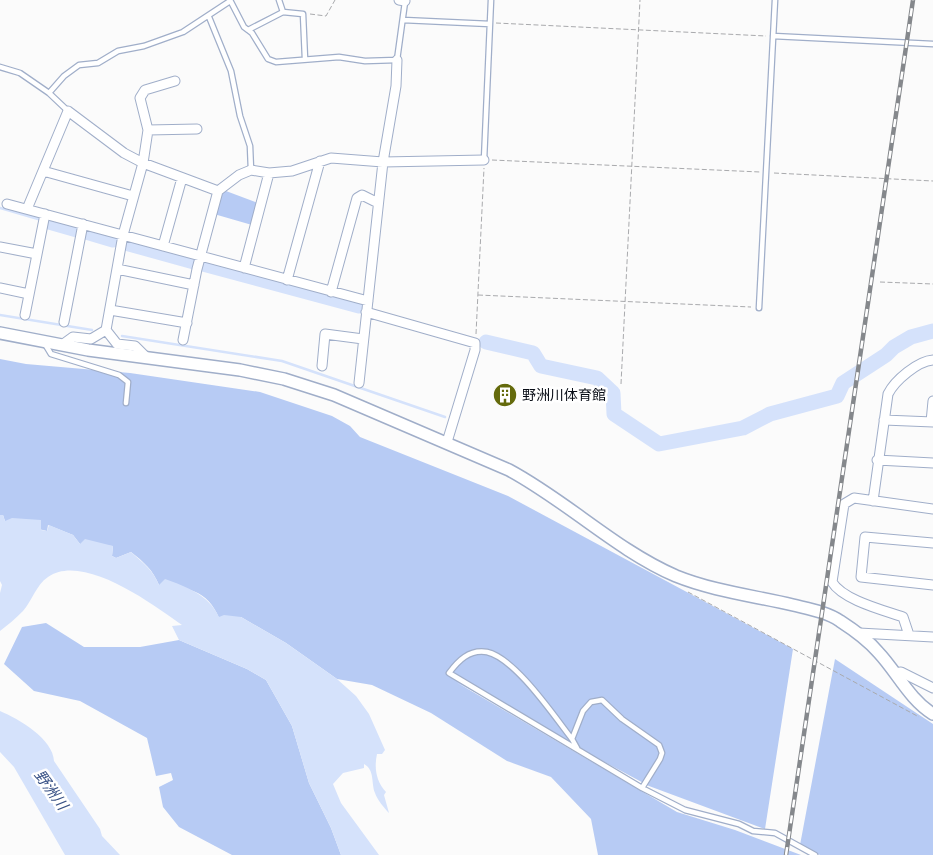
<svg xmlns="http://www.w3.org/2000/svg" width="933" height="855" viewBox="0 0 933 855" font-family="'DejaVu Sans','Noto Sans JP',sans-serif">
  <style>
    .green { fill: #b7cbf4 }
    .water { fill: #d5e2fb }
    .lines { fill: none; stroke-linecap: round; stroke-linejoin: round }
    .stream { stroke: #d5e2fb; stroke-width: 2.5 }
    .river { stroke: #d5e2fb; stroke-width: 15 }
    .service-casing { stroke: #a0aec9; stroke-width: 7 }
    .minor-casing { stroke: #a0aec9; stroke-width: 11 }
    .tertiary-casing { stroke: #a0aec9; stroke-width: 14 }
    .path { stroke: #a9aaad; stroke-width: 1; stroke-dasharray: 5 2.5; stroke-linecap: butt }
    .service { stroke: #fff; stroke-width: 4.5 }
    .minor { stroke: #fff; stroke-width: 9 }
    .tertiary { stroke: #fff; stroke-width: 11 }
    .rail-casing { stroke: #85888c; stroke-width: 4.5 }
    .rail { stroke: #fff; stroke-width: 2.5; stroke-dasharray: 8; stroke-linecap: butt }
    .labels { text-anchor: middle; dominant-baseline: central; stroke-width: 5; stroke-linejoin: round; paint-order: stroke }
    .poi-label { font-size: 14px; fill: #070c15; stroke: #fff; text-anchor: start }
    .water-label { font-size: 15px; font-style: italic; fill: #385185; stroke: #fff }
  </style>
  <rect width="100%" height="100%" fill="#fbfbfb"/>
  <path class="green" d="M226,191L258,203L252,225L214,214L220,193Z
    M0,359L26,364L130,373L260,392L332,416L350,426L360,437L508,496L793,649L765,829L649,786L456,682L677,812L735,830L801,855H598L591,819L551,777L507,761L431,713L372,685L337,679L286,643L241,617L219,618C208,590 186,587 159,585C153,570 144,562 131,552L116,558L112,556L113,546L80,544L73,535L48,525L47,531L5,521L3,515H0Z
    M46,623L84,647H140L179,640L247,669L266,680L292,726L309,783L331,828L341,855H232L179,827L163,807L159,787L173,780L171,773L156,776L147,738L80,701L34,691L4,664L22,627Z
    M835,659L933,724V855H820L800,845Z"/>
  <path class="water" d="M0,515H3L5,521L12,518L41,520V530L47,531L49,525L73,535L80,544L85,539L113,546L112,556L116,558L131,552C143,563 153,570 159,585L165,579C187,587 209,595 219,617L224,615L241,617L286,643L337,679L356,696L369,714L385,750L382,754H377C374,768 376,781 386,792L384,795L389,813C384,808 377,799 375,793C371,783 375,770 364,764V768L343,773L333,784L341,803L379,855H341L331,828L309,783L292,726L266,680L247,669L179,640L172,626L182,625C154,605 83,552 48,577C36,585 32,601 23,611C16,618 8,625 0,631V593L2,585L0,581Z
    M0,711C19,719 53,739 54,761L100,829L102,836L120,855H65L14,767L0,752Z"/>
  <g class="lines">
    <path class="stream" d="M0,208L38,219
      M0,315L92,330
      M122,336L282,361L445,417"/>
    <path class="river" d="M49,222L77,230
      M86,232L113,240
      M129,244L194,262
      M203,264L359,306
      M486,342L533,353L541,366L597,378L613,393L614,414L659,444L743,428L770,414L837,396L843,383L886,355L894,347L911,337L933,331"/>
    <g class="service-casing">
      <path id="service" d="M230,0L244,27L252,33L268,59L276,62L339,57L365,61L397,60L405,2
        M283,12L303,14L305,59
        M209,17L231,71L240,116L250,146L251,170
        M403,20L490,24
        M248,30L283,12L279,0
        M773,36L933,44
        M0,67L20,73L49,93L68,111
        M49,93L64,76L79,65L98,63L118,51L144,46L183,32L230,1
        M484,160L491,0
        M759,308L775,0
        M45,344L51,354L119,375L128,382L126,403
        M572,739C554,716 515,658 487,652C469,649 458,661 449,673L642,788L685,810L739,824L753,831L775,833L815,855
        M577,748L572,739L583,711L591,702L602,700L622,719L659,745L662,753L660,759L642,788"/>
    </g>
    <g class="minor-casing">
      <path id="minor" d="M399,0L405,1
        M148,130L197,129
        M43,171L133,196
        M7,204L368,301
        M27,209L68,111L124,153L143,163L218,191
        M163,246L182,178
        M0,247L37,254
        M244,268L269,173
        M117,269L194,285
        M287,280L320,161
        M0,288L29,294
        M331,292L357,198L362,195L378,203
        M110,310L187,323
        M366,312L475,343V350L447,442
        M25,315L45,214
        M64,322L83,224
        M183,340L197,269L218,191L239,175L251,170L269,173L292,171L331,158L383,162L484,160
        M62,345L73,337L91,339L106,330
        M146,357L135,346L117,344L106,330L123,235L143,163L148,130L140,98L145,90L175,81
        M322,366L325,334L363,339
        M359,383L383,162L396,86L397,60
        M884,420L933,422
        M931,422L933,401
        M877,460L933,463
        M873,501L888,394C895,380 918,361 933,360
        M933,543L865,537L861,577L933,585
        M859,633L933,637
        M909,635L903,617C883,610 843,600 832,582L844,504L854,498L933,509
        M895,673L901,672L933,688"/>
    </g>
    <g class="tertiary-casing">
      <path id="tertiary" d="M0,333L88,350L240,370L284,379L334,395L509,470C567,501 616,550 676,576C713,591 755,596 793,605C809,609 827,612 840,621C854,630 867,639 878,652C897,672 909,699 933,714"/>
    </g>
    <path class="path" d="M310,14L326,16L335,0
      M496,23L766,36
      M492,160L760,172
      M774,173L933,181
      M880,282L933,284
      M478,295L751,307
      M476,334L484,168
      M621,384L640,0
      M688,592L919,717"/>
    <use href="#service" class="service"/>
    <use href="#minor" class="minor"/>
    <use href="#tertiary" class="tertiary"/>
    <g class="rail-casing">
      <path id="rail" d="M786,855L913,0"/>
    </g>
    <use href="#rail" class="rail"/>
  </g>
  <defs>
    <g id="building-disc" transform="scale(1.25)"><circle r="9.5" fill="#646a0c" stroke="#fff"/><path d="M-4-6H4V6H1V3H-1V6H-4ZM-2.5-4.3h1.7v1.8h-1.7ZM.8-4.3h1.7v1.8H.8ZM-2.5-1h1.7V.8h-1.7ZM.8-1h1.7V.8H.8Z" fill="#fff"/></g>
  </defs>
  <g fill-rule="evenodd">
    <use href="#building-disc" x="505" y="395"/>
  </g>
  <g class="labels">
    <g class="poi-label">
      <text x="522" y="395">野洲川体育館</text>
    </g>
    <g class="water-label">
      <text transform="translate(51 790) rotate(54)">野洲川</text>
    </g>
  </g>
</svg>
